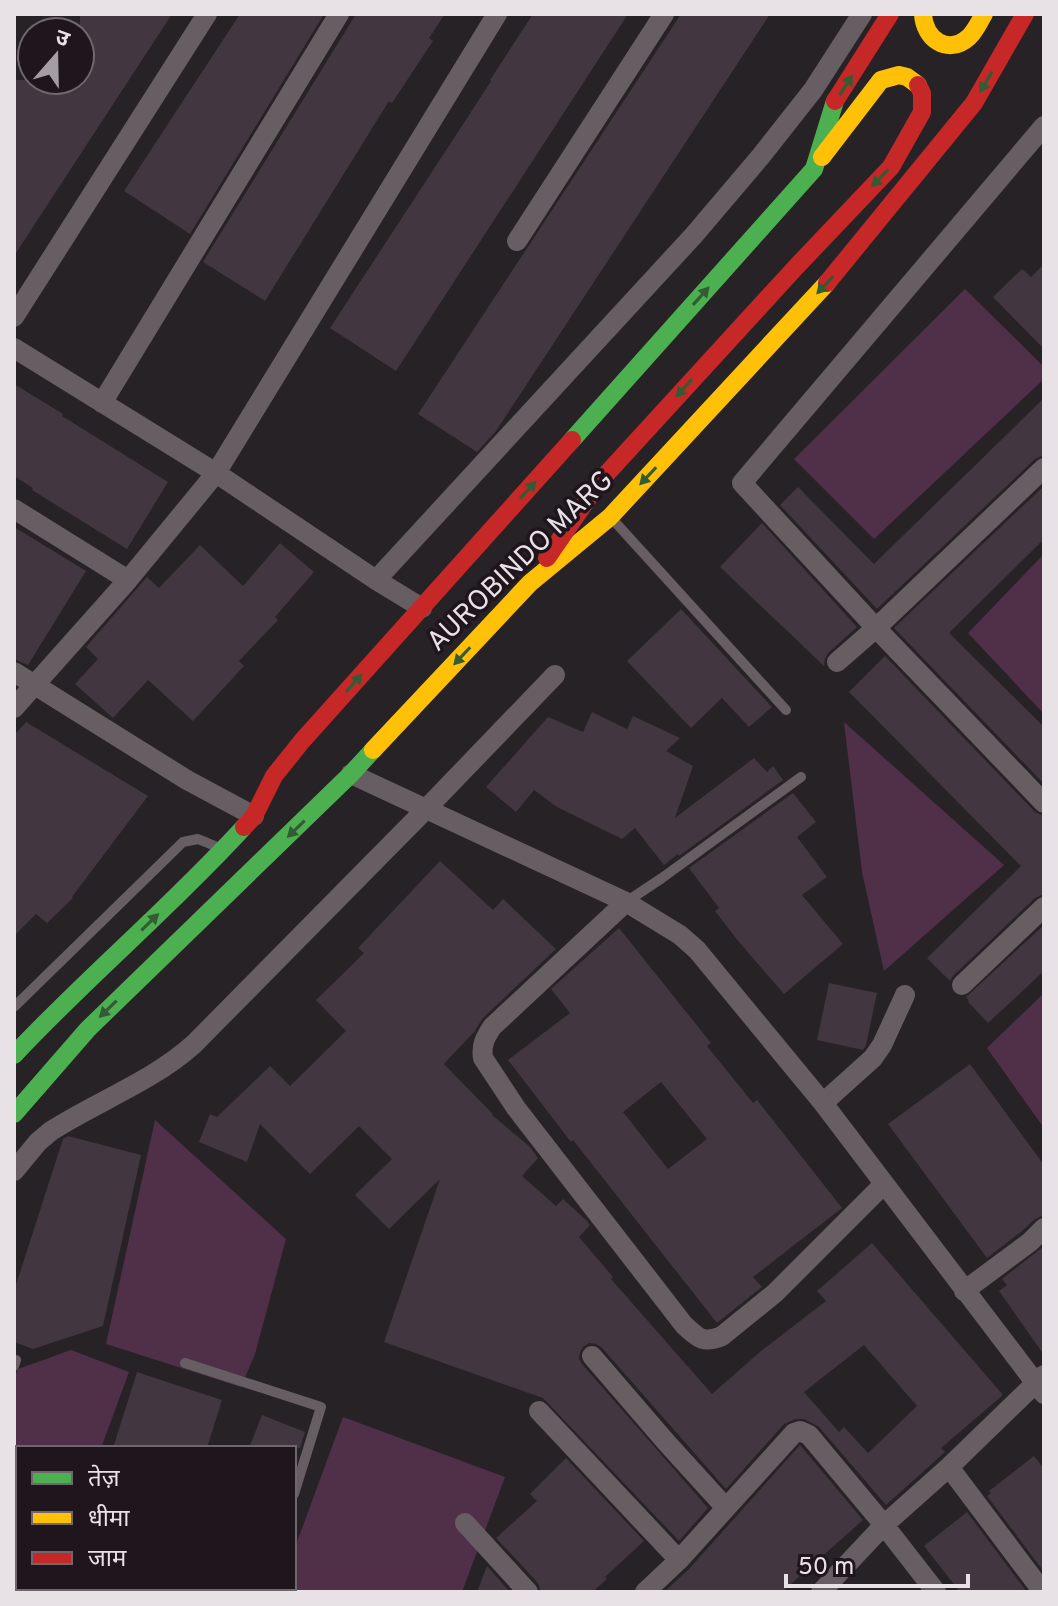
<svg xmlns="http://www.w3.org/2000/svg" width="1058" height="1606" viewBox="0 0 1058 1606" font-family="Overpass,'Noto Sans Devanagari',sans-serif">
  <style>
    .green { fill: #503049 }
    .building { fill: #423640; fill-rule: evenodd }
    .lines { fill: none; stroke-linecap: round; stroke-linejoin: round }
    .lane { stroke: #665e63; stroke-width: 10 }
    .street { stroke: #665e63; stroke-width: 20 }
    .fast { stroke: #4caf50; stroke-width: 18 }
    .slow { stroke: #ffc107; stroke-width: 18 }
    .jam { stroke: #c62828; stroke-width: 18 }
    .oneway { fill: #335b34 }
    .labels { text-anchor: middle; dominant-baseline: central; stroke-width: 7; stroke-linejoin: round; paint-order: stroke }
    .street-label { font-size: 28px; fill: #e8e1e6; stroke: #1f161d }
  </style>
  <rect width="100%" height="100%" fill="#272226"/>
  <path class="green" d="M965,289L1044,367V379L874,539L794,459Z
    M1044,554V714L968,633Z
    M844,722L1004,865L884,971L862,872Z
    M1044,993V1128L987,1048Z
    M155,1120L286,1239L255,1354L241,1387L106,1344Z
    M71,1350L129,1372L101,1448H18V1584L14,1582V1379L18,1369Z
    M343,1417L505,1477L462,1592H278L280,1588H294V1550Z
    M30,1588H246L245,1592H41Z"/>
  <path class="building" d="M80,14H172L14,256V80H80Z
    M240,14H324L190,234L124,191Z
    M356,14H445L429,38L433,41L392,103L389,101L265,301L203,262Z
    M533,14H628L396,371L330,328L471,112L491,81L490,80Z
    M681,14H770L496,431L477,452L418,414Z
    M1044,264V349L993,297L1022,269L1031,277Z
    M14,384L63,414L62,416L168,482L127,549L32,490L33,488L14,476Z
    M1044,398V455L1035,459L877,609L780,505L798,487L874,564Z
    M1044,486V539L949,633L1044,727V784L894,628Z
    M762,523L857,627L828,653L825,659L824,666L720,567Z
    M14,527L86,571L28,665L14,659Z
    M280,543L314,572L275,617L278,620L239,661L244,666L193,721L148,680L113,718L75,684L98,659L86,647L147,577L159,588L200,545L243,586Z
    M681,609L772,707L749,727L722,698L691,728L627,661Z
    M885,656L1035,812L1044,816V894L1035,898L953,976L950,981L927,958L1021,866L849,692Z
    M592,712L627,729L633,716L680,738L666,751L693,766L675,818L754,758L767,772L773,766L783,780L679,856L678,854L664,865L635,828L622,839L557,807L534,790L516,812L486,787L548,717L583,732Z
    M26,722L148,796L72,897L73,898L47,923L36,914L14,936V735Z
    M793,793L816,822L797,837L827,877L802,895L843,944L784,994L739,942L715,911L719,908L689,868Z
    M440,861L493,910L503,899L556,949L483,1018L474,1032L444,1064L493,1114L492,1115L529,1146L538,1158L522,1176L556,1206L563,1199L587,1221L590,1225L579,1237L613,1277L611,1279L712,1394L761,1351L826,1301L817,1291L872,1243L1003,1395L941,1448L945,1452L886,1505L819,1427L804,1419H796L784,1424L726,1489L602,1348L596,1344L589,1343L583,1347L580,1352L579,1359L582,1364L708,1508L679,1541L543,1398L384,1342L440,1179L389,1229L355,1195L392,1159L359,1126L310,1174L260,1124L247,1162L199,1142L210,1114L217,1117L270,1066L290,1086L346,1031L316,1000L364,953L358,948ZM864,1345L917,1406L868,1453L844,1427L839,1432L804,1392Z
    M1044,925V971L988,1023L968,1002L969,1001L966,997Z
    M619,928L711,1043L707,1046L753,1103L757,1100L842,1208L753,1277L762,1287L717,1323L573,1140L571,1142L508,1060L570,1013L551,989ZM661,1082L707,1139L668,1169L623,1112Z
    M829,983L877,993L866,1045L863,1050L817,1040Z
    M970,1064L1044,1165V1215L1035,1219L1021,1232L987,1258L888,1124Z
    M68,1136L141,1155L103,1326L33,1349L14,1342V1291L63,1139Z
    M1044,1246V1355L999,1291L1007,1285L1002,1279Z
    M137,1372L222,1400L207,1448H113Z
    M262,1415L305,1432L300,1448H249Z
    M800,1445L863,1520L782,1592H664L689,1569Z
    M1034,1456L1044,1469V1572L987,1496L991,1493L989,1491Z
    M566,1458L644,1541L605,1577L607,1579L592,1592H541L538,1583L496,1538L537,1501L530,1494Z
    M967,1512L1027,1592H960L924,1546Z
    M487,1566L510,1592H477Z"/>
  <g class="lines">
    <path class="lane" d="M615,522L786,710
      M626,902L662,878L801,777
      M14,1007L183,842L198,839L215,846
      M185,1363L321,1407L294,1494
      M14,1366L16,1360
      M14,1582L18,1584
      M32,1588L45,1592
      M263,1592L264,1588"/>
    <path class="street" d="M1044,126L742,483L876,628L1044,803
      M517,241L664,14
      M14,317L207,14
      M14,348L216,473L376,580L422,608
      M102,403L339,14
      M14,509L128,580
      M376,580L694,235L761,156L813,90L862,14
      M837,662L876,628L1044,468
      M14,672L187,780L254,816
      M14,708L128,580L216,473L497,14
      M351,774L626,902L680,935L697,950L823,1103L1044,1394
      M626,902L492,1027C485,1038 481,1045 483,1058L516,1108L684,1325C698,1338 703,1344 722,1336L775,1293L883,1185
      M962,985L1044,907
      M823,1103L873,1058L882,1045L905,995
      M14,1171L38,1142L51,1131C98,1101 153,1081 194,1044L426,809L555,675
      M964,1291L1030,1242L1044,1228
      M592,1356L666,1442L726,1508
      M539,1411L679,1560
      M949,1467L1043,1592
      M465,1523L528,1592
      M645,1592L679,1560L794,1433L800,1431L809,1435L884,1525L936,1592
      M821,1592L884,1525L949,1467L1044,1375"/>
    <path class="fast" d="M572,440L814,169L835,101
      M14,1055C88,976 171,907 244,827
      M14,1114L88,1029L351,774L373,750"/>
    <path class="slow" d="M923,14C924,39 948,56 969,37C976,30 979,22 984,14
      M822,157L881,80L899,75L907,77L918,85
      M373,750L530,583L610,517L827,283"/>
    <path class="jam" d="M835,101L890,14
      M827,283L974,103L1025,14
      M547,558L600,481L796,267L891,167L922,112V93L918,85
      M244,827L254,816L274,776L302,741L572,440"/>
  </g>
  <defs><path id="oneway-solid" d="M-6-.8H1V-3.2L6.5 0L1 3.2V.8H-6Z" transform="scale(2)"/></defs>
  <g class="oneway">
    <use href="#oneway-solid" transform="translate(986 82) rotate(120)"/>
    <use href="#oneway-solid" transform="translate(846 85) rotate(-58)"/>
    <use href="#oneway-solid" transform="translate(880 178) rotate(134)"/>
    <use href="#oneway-solid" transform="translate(825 285) rotate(133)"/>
    <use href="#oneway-solid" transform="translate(701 296) rotate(-48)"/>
    <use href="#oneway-solid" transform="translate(684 388) rotate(132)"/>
    <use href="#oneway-solid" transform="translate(648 476) rotate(133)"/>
    <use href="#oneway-solid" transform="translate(528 490) rotate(-48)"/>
    <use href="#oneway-solid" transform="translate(462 656) rotate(133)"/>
    <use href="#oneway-solid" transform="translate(354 683) rotate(-48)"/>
    <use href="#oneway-solid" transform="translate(296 829) rotate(136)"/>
    <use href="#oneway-solid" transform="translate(150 922) rotate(-44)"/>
    <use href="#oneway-solid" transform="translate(108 1009) rotate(136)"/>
  </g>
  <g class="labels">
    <g class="street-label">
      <text transform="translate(521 562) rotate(-44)">AUROBINDO MARG</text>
    </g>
  </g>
  <rect width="1058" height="1606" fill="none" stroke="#e8e1e6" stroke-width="32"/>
  <rect x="16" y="1446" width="280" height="144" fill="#1f161d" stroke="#6f676d" stroke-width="2"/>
  <rect x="32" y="1472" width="40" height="12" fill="#4caf50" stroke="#6f676d" stroke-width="2"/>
  <text x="88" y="1486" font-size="24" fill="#e8e1e6">तेज़</text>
  <rect x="32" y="1512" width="40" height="12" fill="#ffc107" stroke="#6f676d" stroke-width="2"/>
  <text x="88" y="1526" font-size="24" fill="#e8e1e6">धीमा</text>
  <rect x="32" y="1552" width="40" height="12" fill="#c62828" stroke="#6f676d" stroke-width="2"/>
  <text x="88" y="1566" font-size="24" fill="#e8e1e6">जाम</text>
  <g transform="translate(56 56) rotate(20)"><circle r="38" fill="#1f161d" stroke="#6f676d" stroke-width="2"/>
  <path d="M0-6L14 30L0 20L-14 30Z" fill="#a49ea3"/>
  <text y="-12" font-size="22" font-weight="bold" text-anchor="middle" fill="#e8e1e6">उ</text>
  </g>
  <path d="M786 1574v12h182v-12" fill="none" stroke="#e8e1e6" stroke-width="4"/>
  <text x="798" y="1574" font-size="24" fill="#e8e1e6" stroke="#1f161d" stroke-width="6" paint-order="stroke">50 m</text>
</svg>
